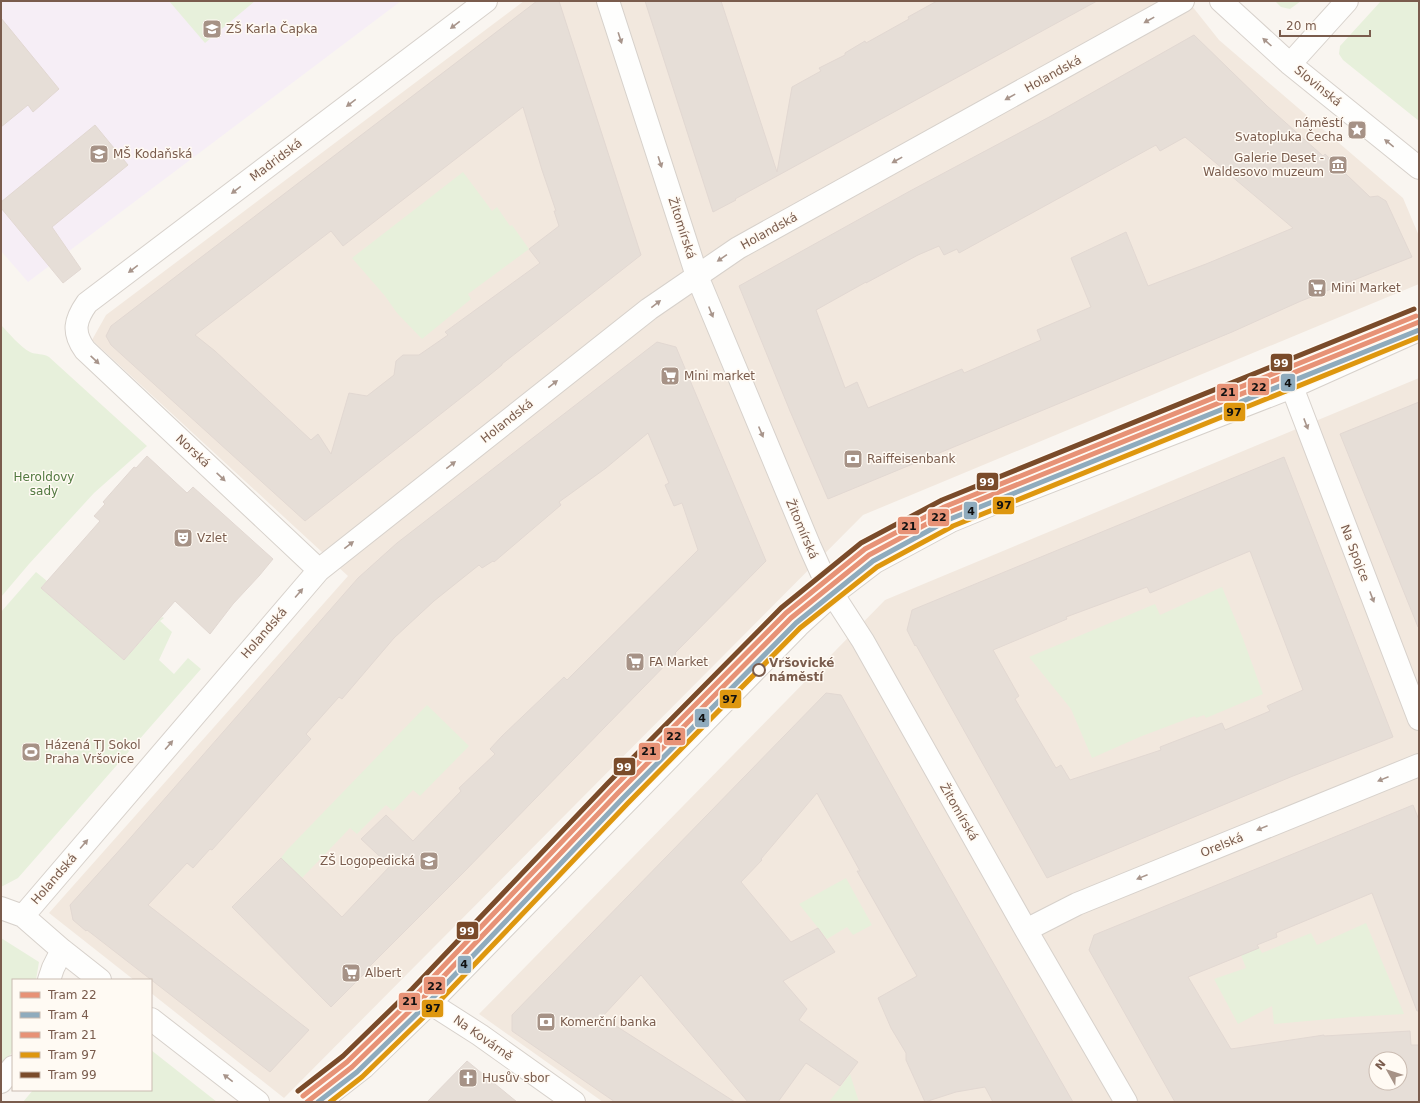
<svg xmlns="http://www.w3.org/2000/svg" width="1420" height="1103" viewBox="0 0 1420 1103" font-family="'DejaVu Sans',sans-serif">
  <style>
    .residential { fill: #f2e8de; fill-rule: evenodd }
    .education { fill: #f6eef6 }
    .green { fill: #e7f0db }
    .building { fill: #e6ded7; stroke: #e2d8d2; fill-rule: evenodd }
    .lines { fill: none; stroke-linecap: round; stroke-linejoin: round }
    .minor-casing { stroke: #d7d1cb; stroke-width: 24 }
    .minor { stroke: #fefefd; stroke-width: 22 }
    .tram-1-casing { stroke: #fffaf3; stroke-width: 8 }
    .tram-2-casing { stroke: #fffaf3; stroke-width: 8 }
    .tram-3-casing { stroke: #fffaf3; stroke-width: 8 }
    .tram-4-casing { stroke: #fffaf3; stroke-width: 8 }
    .tram-5-casing { stroke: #fffaf3; stroke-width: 8 }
    .tram-1 { stroke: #e79276; stroke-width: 5 }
    .tram-2 { stroke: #8fabbd; stroke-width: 5 }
    .tram-3 { stroke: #e79276; stroke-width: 5 }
    .tram-4 { stroke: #de970f; stroke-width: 5 }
    .tram-5 { stroke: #7a4b2a; stroke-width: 5 }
    .oneway { fill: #a8958b }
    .stop-dot { fill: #fffaf3; stroke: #7a5c4d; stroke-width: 2 }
    .labels { text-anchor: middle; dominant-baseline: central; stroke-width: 3; stroke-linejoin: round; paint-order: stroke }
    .poi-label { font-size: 12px; fill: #7a5c4d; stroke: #fffaf3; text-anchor: start }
    .street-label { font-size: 12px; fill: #7a5c4d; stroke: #fffaf3 }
    .park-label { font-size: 12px; fill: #537a41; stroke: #fffaf3 }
    .stop-label { font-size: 12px; font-weight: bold; fill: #7a5c4d; stroke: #fffaf3; text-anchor: start }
    .line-badge { stroke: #fffaf3; stroke-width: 1.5 }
    .badge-label { font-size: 11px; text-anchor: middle; font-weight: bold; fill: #fff }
    .pale-badge-label { font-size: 11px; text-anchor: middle; font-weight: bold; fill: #111 }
  </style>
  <rect width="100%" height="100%" fill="#f9f5f0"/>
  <path class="residential" d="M524,1H1188L1219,40L1403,198L1419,236V284L863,515L284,1098L151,993V980H134L49,913L348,576L92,340L106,315Z
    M1419,378V1102H603L479,1014L885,600ZM1376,1059H1400V1083H1376Z"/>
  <path class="education" d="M1,1H401L28,282L1,251Z"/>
  <path class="green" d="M169,1H255L205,43Z
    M1275,1H1301L1290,9L1281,7Z
    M1381,1H1419V121L1343,60L1339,54L1340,46Z
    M463,172L492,211L497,207L510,226L512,225L529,249L468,294L471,299L422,339L397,313L385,296L352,258Z
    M1,325C9,333 20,347 30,352C36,355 43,353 49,357L147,446L94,493L29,564L1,597Z
    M36,572L47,581L41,588L124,660L162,617L164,618L160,621L172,632L159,660L174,674L188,658L201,669L18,878L1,887V612Z
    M1222,587L1242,636L1263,694L1206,718L1204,715L1196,718L1195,716L1142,736L1092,758L1071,709L1029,657L1155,604L1160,615Z
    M427,705L469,746L420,796L413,790L393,811L386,805L357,834L350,828L302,878L281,858L287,850Z
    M846,878L872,925L853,935L847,927L827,939L799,904Z
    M1366,923L1404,1014L1352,1017L1274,1024L1272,1006L1238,1024L1214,979L1246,968L1241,955L1259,948L1262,953L1311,933L1317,945Z
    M1,938L39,962L36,980H13V1049L11,1054L1,1066Z
    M151,1050L217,1102H23L33,1090H151Z
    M850,1074L859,1102H829Z"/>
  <path class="building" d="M537,1H559L641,255L502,364V365L480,383L305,521L111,345L106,336L111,326ZM523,107L542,170L556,211H554L559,226L529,249L540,263L445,332L448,335L419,355H403L396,361L394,375L367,396L349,393L331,454L318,434L311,440L215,351L195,335L331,231L343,246Z
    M645,1H721L777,172L792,87L821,71L819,68L845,55V53L865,41L866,43L909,19L908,17L937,1H1097L735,199L736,200L713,212Z
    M1,18L59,89L33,112L28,105L1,127Z
    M1194,35L1267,106L1323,156L1325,154L1370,197L1378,196L1386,201L1412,257L1301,301L1232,332L828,499L790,411L739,286L910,191L1051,116ZM1185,137L1293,228L1206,264L1148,286L1126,232L1071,258L1091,307L1037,330L1041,340L964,373L962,369L868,408L857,382L845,388L816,310L866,282V283L918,255L939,246L944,255L957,249L959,253L1156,145L1160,151Z
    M95,125L128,165L52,227L81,269L63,283L1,208V202Z
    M657,342L676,347L766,561L675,653L676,654L463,873L369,967L370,968L331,1007L232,907L281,858L342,917L390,866L361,839L386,815L413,841L461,791L459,788L495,754L490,749L502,736L564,677L567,680L698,550L682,503L674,506L665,485L669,483L648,433L606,468L559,502L561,505L494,562L493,561L482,568L479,565L434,601L394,638L342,699L339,697L306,734L311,739L212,850L210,849L193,868L187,863L148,905L309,1030L270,1072L87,930L86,931L73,920L70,905L125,844L358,578L397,543Z
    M1419,402V627H1418L1340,434Z
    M147,456L187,493L193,487L273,559L259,576L233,604L210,634L175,601L124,660L41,588L100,521L94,516L105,504L103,502L134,467L136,468Z
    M1284,457L1393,737L1293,776L1047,878L916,645L915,646L907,630L912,610ZM1250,551L1303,690L1267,706L1270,711L1225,730L1222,723L1160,747L1161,750L1070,780L1061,765L1056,768L1015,699L1019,696L993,650L1067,619L1066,617L1147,587L1150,593Z
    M826,693L841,695L921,837L1073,1102H993L985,1087L956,1092L925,1102L906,1060V1053L891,1028L878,998L917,976L857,871H860L817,793L761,859L762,860L741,882L791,942L818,928L835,952L783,981L807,1009L799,1020L858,1062L840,1086L806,1063L778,1102H748L641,975L602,1017L735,1102H615L512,1031V1015Z
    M1413,805L1419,820V1011H1417L1372,893L1276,933L1277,937L1257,945L1259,948L1188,977L1231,1049L1324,1035V1036L1410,1031L1411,1045H1419V1102H1175L1089,950L1094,935ZM1376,1059H1400V1083H1376Z
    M467,1061L517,1102H427Z"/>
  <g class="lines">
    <g class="minor-casing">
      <path id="minor" d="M608,1L697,276L810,547L828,587L863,641L1026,930L1126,1102
        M1221,1L1290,64L1419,168
        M1290,64L1347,1
        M1292,387L1419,719
        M319,570L85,350C72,332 75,320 87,303L486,1
        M1,908L23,916L62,950L100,980
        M23,916L319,570L649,309L738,248L1183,1
        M1026,930L1077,904L1419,765
        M49,980L53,968L62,950
        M430,1003L480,1035L574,1102
        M151,1019L258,1102
        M1,1082L13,1067
        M319,1102L364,1067L430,1003L798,626L833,594L875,562L951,521L997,502L1292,387L1419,330"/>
    </g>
    <use href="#minor" class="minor"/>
    <g class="tram-1-casing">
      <path id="tram-1" d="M307,1102L352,1067L422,999L618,793L791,618L869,555L947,513L1419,322"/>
    </g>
    <g class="tram-2-casing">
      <path id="tram-2" d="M318,1102L357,1072L427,1004L623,798L796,623L873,561L950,519L1419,330"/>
    </g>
    <g class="tram-3-casing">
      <path id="tram-3" d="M303,1096L347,1062L417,994L613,788L786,613L865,549L944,507L1416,316"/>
    </g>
    <g class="tram-4-casing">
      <path id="tram-4" d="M330,1102L362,1077L432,1009L628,803L800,628L877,567L953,526L1419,337"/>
    </g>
    <g class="tram-5-casing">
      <path id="tram-5" d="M298,1091L343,1056L412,989L608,783L781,608L861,543L942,500L1414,309"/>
    </g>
    <use href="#tram-1" class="tram-1"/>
    <use href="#tram-2" class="tram-2"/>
    <use href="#tram-3" class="tram-3"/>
    <use href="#tram-4" class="tram-4"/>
    <use href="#tram-5" class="tram-5"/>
  </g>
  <defs><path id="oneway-solid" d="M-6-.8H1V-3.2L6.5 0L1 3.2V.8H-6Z"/></defs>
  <g class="oneway">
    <use href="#oneway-solid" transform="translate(1149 20) rotate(151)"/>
    <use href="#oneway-solid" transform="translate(455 25) rotate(143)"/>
    <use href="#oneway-solid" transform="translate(620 38) rotate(72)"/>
    <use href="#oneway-solid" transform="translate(1267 42) rotate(-138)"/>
    <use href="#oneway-solid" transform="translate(1010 97) rotate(151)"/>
    <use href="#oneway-solid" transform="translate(351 103) rotate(143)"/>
    <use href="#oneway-solid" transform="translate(1389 143) rotate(-141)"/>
    <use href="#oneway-solid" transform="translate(897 160) rotate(151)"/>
    <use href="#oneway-solid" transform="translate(660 162) rotate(72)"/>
    <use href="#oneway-solid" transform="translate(236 190) rotate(143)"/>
    <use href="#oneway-solid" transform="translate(722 258) rotate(146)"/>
    <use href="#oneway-solid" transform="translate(133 269) rotate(143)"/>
    <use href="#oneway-solid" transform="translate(656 304) rotate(-38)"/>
    <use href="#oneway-solid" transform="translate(711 312) rotate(68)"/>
    <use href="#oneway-solid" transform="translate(95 360) rotate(43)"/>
    <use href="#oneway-solid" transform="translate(553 384) rotate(-38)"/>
    <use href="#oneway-solid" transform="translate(1306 424) rotate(69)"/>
    <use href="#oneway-solid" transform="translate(761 432) rotate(67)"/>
    <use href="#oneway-solid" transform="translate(451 465) rotate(-38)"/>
    <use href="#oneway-solid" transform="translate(221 477) rotate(43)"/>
    <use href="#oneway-solid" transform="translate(349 545) rotate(-38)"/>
    <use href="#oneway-solid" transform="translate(299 593) rotate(-49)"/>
    <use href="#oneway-solid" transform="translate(1372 597) rotate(69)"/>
    <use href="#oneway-solid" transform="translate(169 745) rotate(-49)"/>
    <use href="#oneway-solid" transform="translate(1383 779) rotate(158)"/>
    <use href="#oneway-solid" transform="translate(1262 828) rotate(158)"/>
    <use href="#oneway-solid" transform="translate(84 844) rotate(-49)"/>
    <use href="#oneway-solid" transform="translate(1142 877) rotate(158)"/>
    <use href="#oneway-solid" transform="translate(228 1078) rotate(-142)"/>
  </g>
  <defs>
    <g id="school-square" transform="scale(1)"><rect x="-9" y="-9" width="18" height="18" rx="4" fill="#a69286" stroke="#fffaf3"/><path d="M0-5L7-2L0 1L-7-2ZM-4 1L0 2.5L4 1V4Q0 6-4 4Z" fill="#fff"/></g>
    <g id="sight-square" transform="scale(1)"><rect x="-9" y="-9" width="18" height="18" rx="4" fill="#a69286" stroke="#fffaf3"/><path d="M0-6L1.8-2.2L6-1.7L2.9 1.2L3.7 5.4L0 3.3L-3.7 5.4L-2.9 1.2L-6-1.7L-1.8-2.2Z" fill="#fff"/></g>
    <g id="museum-square" transform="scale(1)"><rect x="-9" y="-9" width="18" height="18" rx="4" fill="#a69286" stroke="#fffaf3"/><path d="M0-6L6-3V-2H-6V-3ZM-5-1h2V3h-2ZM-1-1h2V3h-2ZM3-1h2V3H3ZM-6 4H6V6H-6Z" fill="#fff"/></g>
    <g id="supermarket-square" transform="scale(1)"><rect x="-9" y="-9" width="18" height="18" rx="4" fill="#a69286" stroke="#fffaf3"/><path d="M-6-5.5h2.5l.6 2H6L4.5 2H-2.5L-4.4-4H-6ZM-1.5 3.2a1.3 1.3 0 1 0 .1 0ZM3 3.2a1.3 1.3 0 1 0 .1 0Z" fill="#fff"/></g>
    <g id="bank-square" transform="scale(1)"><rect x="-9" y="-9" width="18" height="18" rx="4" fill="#a69286" stroke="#fffaf3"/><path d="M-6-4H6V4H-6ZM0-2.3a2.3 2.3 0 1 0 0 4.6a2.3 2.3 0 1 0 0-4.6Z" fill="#fff"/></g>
    <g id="theatre-square" transform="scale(1)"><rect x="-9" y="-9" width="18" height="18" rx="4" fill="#a69286" stroke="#fffaf3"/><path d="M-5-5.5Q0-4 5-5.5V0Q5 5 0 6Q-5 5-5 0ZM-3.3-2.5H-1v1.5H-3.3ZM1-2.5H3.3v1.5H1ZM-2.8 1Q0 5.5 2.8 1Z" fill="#fff"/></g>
    <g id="stadium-square" transform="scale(1)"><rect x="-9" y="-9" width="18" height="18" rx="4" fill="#a69286" stroke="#fffaf3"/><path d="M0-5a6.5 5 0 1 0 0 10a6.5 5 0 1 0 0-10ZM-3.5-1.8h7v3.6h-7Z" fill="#fff"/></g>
    <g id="church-square" transform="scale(1)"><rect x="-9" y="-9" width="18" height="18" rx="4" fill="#a69286" stroke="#fffaf3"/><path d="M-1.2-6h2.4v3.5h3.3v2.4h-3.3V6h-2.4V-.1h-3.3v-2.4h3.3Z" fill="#fff"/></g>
  </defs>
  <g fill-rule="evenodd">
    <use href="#school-square" x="212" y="29"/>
    <use href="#sight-square" x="1357" y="130"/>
    <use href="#school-square" x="99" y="154"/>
    <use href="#museum-square" x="1338" y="165"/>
    <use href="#supermarket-square" x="1317" y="288"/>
    <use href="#supermarket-square" x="670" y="376"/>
    <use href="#bank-square" x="853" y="459"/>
    <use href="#theatre-square" x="183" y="538"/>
    <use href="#supermarket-square" x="635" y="662"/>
    <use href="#stadium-square" x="31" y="752"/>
    <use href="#school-square" x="429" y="861"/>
    <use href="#supermarket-square" x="351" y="973"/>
    <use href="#bank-square" x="546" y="1022"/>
    <use href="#church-square" x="468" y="1078"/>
  </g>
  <circle class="stop-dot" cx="759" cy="670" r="6"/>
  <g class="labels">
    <g class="poi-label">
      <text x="226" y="29">ZŠ Karla Čapka</text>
      <text x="1343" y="123" text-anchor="end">náměstí<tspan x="1343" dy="14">Svatopluka Čecha</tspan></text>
      <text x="113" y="154">MŠ Kodaňská</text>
      <text x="1324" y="158" text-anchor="end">Galerie Deset -<tspan x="1324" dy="14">Waldesovo muzeum</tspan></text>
      <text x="1331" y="288">Mini Market</text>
      <text x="684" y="376">Mini market</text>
      <text x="867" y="459">Raiffeisenbank</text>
      <text x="197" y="538">Vzlet</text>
      <text x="649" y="662">FA Market</text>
      <text x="45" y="745">Házená TJ Sokol<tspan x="45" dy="14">Praha Vršovice</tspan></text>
      <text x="415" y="861" text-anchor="end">ZŠ Logopedická</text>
      <text x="365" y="973">Albert</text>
      <text x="560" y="1022">Komerční banka</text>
      <text x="482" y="1078">Husův sbor</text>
    </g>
    <g class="street-label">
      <text transform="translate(1053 74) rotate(-29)">Holandská</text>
      <text transform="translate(1318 86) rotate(39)">Slovinská</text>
      <text transform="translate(276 160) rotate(-37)">Madridská</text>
      <text transform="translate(682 228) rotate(72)">Žitomírská</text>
      <text transform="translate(769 231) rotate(-29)">Holandská</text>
      <text transform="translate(507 421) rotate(-38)">Holandská</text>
      <text transform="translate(193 451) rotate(43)">Norská</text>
      <text transform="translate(802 529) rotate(67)">Žitomírská</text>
      <text transform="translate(1355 553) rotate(69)">Na Spojce</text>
      <text transform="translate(264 633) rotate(-49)">Holandská</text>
      <text transform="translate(959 812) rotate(60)">Žitomírská</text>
      <text transform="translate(1222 845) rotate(-22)">Orelská</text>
      <text transform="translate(54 879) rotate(-49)">Holandská</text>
      <text transform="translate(483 1038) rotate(35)">Na Kovárně</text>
    </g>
    <g class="park-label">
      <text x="44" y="477">Heroldovy<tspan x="44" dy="14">sady</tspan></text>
    </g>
    <g class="stop-label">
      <text x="769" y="663">Vršovické<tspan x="769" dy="14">náměstí</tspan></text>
    </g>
  </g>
  <g class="line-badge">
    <rect x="1270" y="353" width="23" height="19" rx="4" fill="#7a4b2a"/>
    <rect x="1280" y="373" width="16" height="19" rx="4" fill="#8fabbd"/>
    <rect x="1247" y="377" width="23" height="19" rx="4" fill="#e79276"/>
    <rect x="1216" y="383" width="23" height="19" rx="4" fill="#e79276"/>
    <rect x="1223" y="402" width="23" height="20" rx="4" fill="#de970f"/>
    <rect x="976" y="472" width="23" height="19" rx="4" fill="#7a4b2a"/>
    <rect x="992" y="496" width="23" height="19" rx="4" fill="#de970f"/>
    <rect x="963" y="501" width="15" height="19" rx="4" fill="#8fabbd"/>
    <rect x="927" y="508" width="23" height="19" rx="4" fill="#e79276"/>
    <rect x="897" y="516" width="23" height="19" rx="4" fill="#e79276"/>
    <rect x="719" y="689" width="23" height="20" rx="4" fill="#de970f"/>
    <rect x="694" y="708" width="16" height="20" rx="4" fill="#8fabbd"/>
    <rect x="663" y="727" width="23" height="19" rx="4" fill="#e79276"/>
    <rect x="638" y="742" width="23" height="19" rx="4" fill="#e79276"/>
    <rect x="613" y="757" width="23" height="19" rx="4" fill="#7a4b2a"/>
    <rect x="456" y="921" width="23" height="19" rx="4" fill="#7a4b2a"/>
    <rect x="457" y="955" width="15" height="19" rx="4" fill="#8fabbd"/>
    <rect x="423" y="976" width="23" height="19" rx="4" fill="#e79276"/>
    <rect x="398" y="992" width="23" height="19" rx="4" fill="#e79276"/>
    <rect x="421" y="999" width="23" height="19" rx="4" fill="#de970f"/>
  </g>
  <g class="badge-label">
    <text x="1281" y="367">99</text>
    <text x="987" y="486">99</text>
    <text x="624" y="771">99</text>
    <text x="467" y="935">99</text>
  </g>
  <g class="pale-badge-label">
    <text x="1288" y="387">4</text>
    <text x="1259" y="391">22</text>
    <text x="1228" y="396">21</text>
    <text x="1234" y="416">97</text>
    <text x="1004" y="509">97</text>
    <text x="971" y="515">4</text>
    <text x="939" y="521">22</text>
    <text x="909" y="530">21</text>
    <text x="730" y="703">97</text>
    <text x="702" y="722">4</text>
    <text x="674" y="740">22</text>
    <text x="649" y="755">21</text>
    <text x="464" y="968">4</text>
    <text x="435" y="990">22</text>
    <text x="410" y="1005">21</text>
    <text x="433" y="1012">97</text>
  </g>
  <rect width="1420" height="1103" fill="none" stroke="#7a5c4d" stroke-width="4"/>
  <rect x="12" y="979" width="140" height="112" fill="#fffaf3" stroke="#cabbb1"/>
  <rect x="20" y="992" width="20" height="6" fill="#e79276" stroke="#cabbb1"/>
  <text x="48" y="999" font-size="12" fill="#7a5c4d">Tram 22</text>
  <rect x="20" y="1012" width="20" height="6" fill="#8fabbd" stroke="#cabbb1"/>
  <text x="48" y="1019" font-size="12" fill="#7a5c4d">Tram 4</text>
  <rect x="20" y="1032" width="20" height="6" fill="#e79276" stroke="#cabbb1"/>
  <text x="48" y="1039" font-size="12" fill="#7a5c4d">Tram 21</text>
  <rect x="20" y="1052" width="20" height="6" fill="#de970f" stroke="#cabbb1"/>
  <text x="48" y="1059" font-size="12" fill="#7a5c4d">Tram 97</text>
  <rect x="20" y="1072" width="20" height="6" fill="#7a4b2a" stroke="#cabbb1"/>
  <text x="48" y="1079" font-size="12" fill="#7a5c4d">Tram 99</text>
  <g transform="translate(1388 1071) rotate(309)"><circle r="19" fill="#fffaf3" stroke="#cabbb1"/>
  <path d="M0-3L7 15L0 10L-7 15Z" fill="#a69286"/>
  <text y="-6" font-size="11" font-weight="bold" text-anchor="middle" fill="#7a5c4d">N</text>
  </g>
  <path d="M1280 30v6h90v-6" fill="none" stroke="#7a5c4d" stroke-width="2"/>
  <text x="1286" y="30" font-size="12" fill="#7a5c4d" stroke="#fffaf3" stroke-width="3" paint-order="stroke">20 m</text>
</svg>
